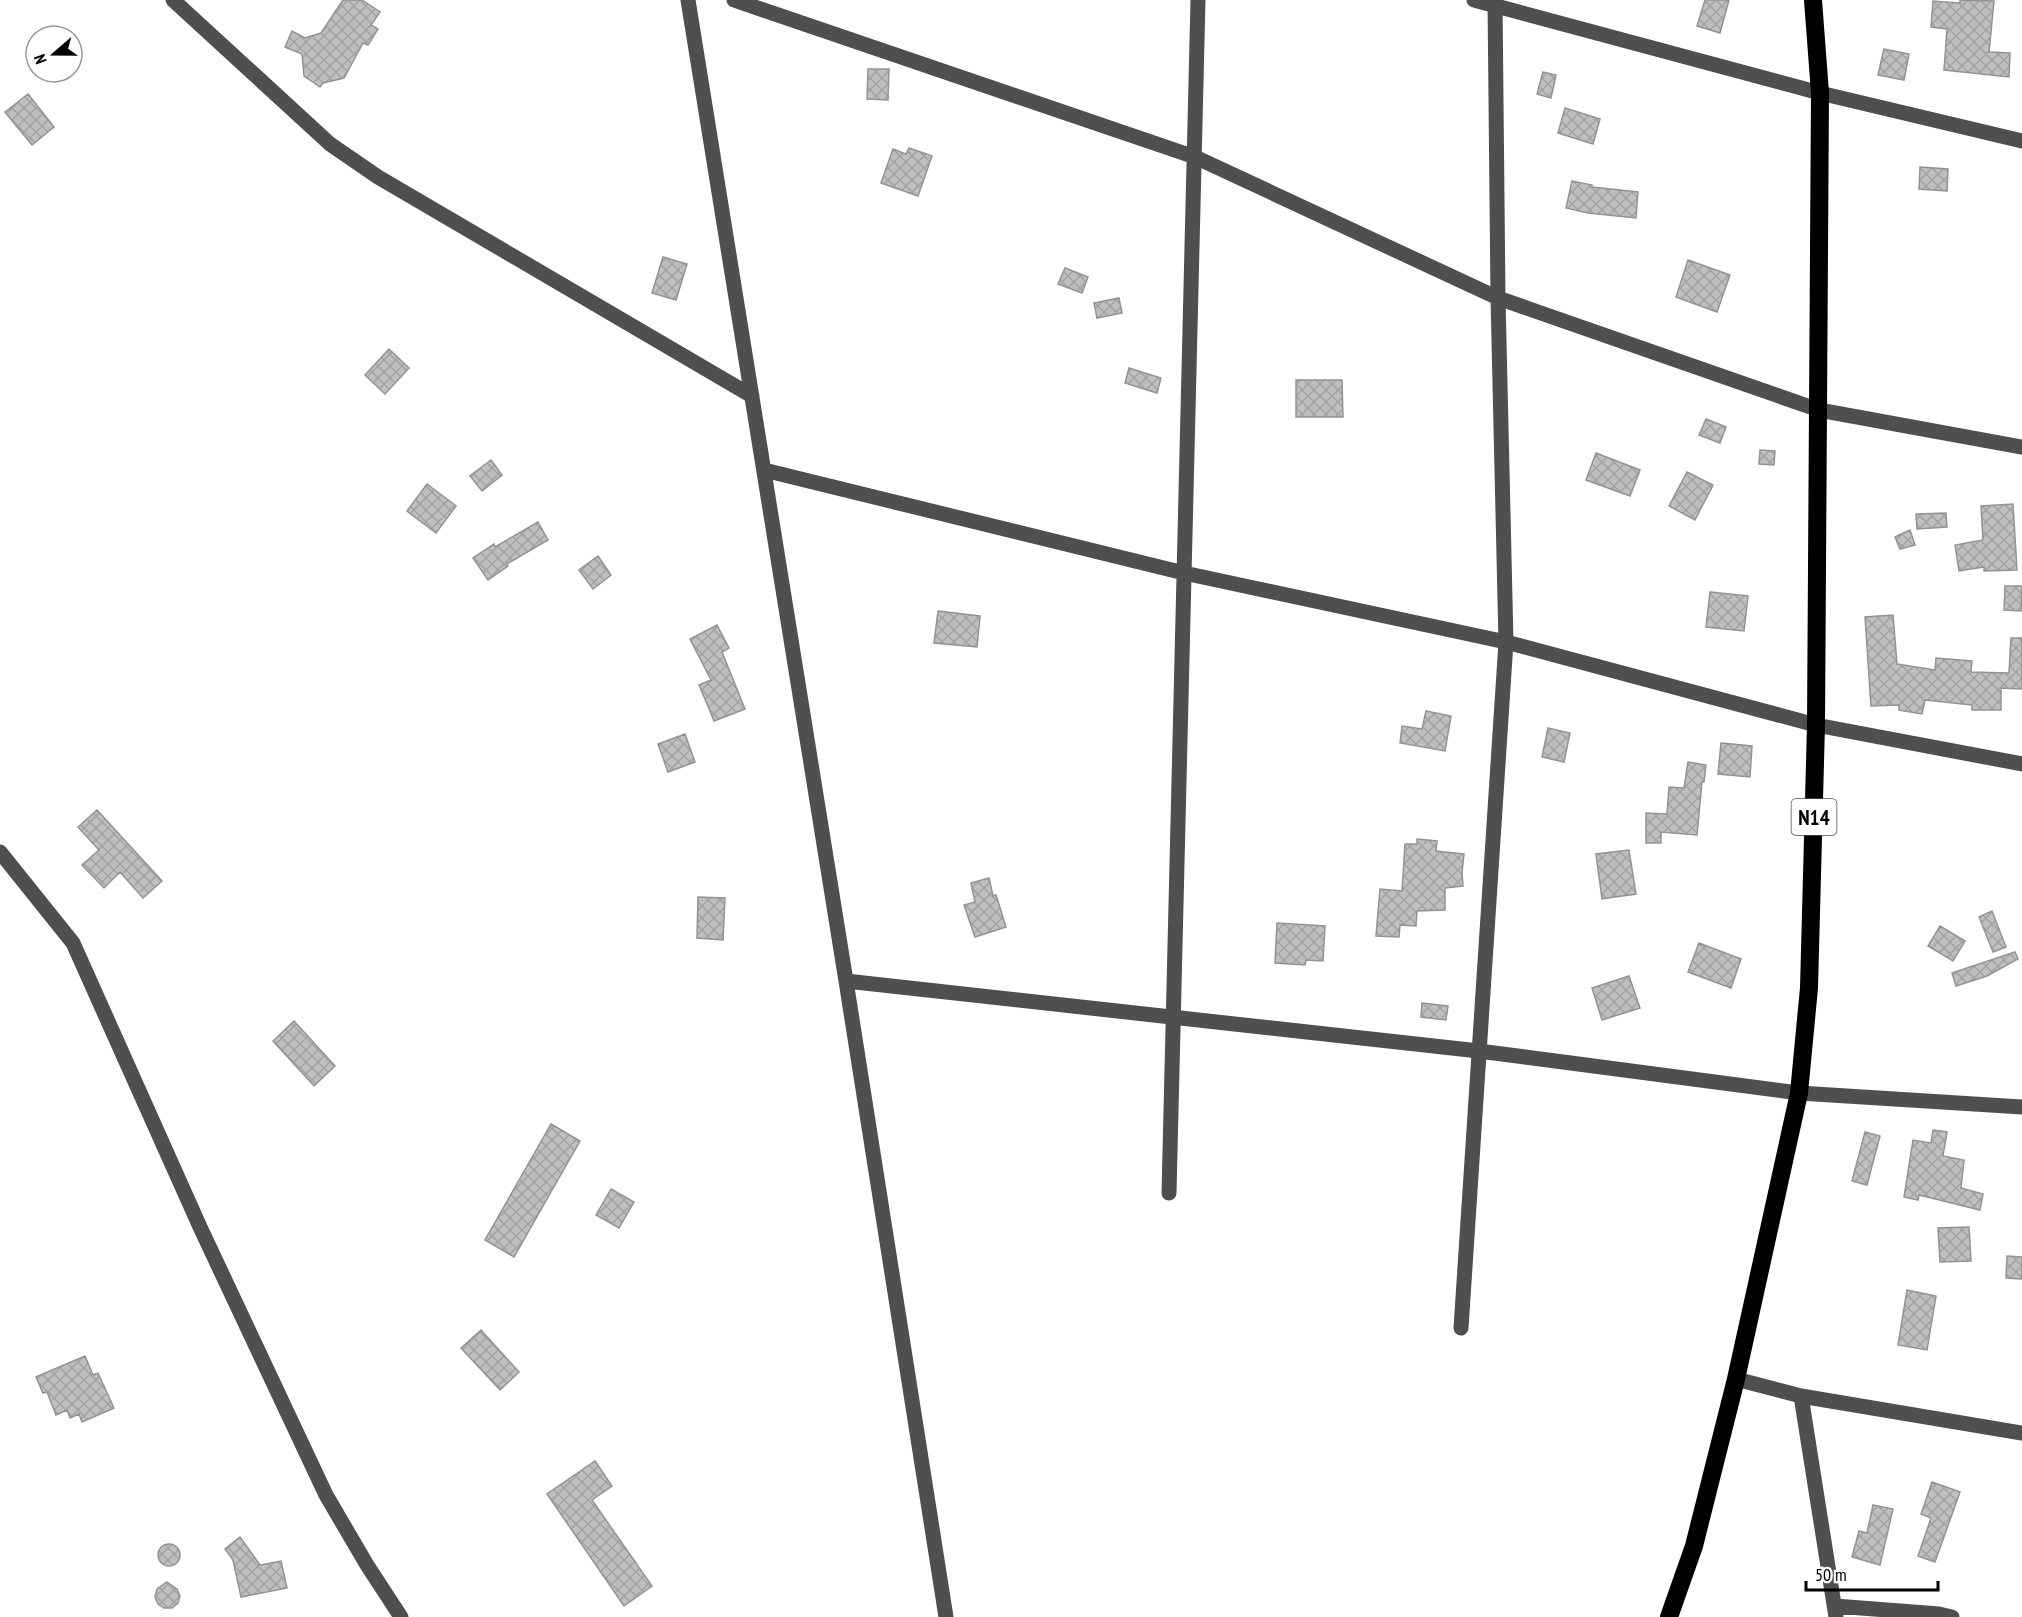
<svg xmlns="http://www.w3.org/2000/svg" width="2022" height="1617" viewBox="0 0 2022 1617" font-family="'PT Sans Narrow',sans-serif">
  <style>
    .building { fill: url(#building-cross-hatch); stroke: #939393; stroke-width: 1.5 }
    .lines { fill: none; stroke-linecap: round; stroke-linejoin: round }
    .minor { stroke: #4f4f4f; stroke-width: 15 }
    .highway { stroke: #000; stroke-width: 18 }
    .labels { text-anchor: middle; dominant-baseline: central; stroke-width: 4.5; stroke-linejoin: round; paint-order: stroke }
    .shield { fill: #fff; stroke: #4c4c4c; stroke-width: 1.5 }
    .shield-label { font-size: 21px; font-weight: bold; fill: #000 }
  </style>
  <defs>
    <pattern id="building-cross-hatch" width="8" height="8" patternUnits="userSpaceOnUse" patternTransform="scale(1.5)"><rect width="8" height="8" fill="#bfbfbf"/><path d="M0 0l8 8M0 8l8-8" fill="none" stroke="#a2a2a2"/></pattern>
  </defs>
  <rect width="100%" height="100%" fill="#fff"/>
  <path class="building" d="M343,0H362L380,12L371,25L378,29L368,45L363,43L344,78L323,83L320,87L304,76L302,54L285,47L292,31L305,38L321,33Z
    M1705,0H1729L1720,33L1697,26Z
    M1960,0L1994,1L1989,52L2010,53L2009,77L1944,70L1947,29L1931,27L1933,1L1960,3Z
    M1884,49L1909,54L1904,80L1878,75Z
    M868,69H889L888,100L867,99Z
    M1543,72L1556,75L1551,98L1537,94Z
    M28,94L54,127L32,145L5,112Z
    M1565,108L1600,119L1593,144L1558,133Z
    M909,148L932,156L918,196L881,183L893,149L906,154Z
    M1920,167L1948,169L1947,191L1919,189Z
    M1572,181L1592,185V187L1638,192L1636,218L1588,213L1566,208Z
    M663,257L687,264L676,300L652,293Z
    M1688,260L1730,275L1717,312L1676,297Z
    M1065,268L1088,277L1082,293L1058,284Z
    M1119,298L1122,313L1097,318L1094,303Z
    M389,349L409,368L385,394L365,375Z
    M1129,368L1161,378L1157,393L1125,383Z
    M1296,380H1342L1343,417H1296Z
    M1706,419L1726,427L1720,443L1699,435Z
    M1760,450L1775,451L1774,465L1759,464Z
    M1596,453L1640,470L1630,496L1586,480Z
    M491,460L502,475L482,491L470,476Z
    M1687,472L1713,485L1695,520L1669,506Z
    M427,484L456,506L436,533L407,511Z
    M2013,504L2017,570L1984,571V567L1959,571L1955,545L1983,540L1981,506Z
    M1946,513L1947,527L1917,529L1916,514Z
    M538,522L548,540L507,564L508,566L488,580L473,558L494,544L495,547Z
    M1910,530L1915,545L1900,549L1895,537Z
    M598,556L611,575L593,589L579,570Z
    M2005,586H2022L2021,611L2004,610Z
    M1710,592L1748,596L1744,631L1706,627Z
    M938,611L980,616L977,647L934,643Z
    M1893,615L1897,664L1935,670L1936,658L1972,661L1971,672L2009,673L2011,638H2022V689L2001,688V710H1972V705L1925,700L1922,714L1899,710V705L1871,706L1865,617Z
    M717,625L729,648L722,652L745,709L714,721L699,685L711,680L690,639Z
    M1426,711L1451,716L1445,751L1400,743L1402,726L1422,729Z
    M1548,728L1570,733L1564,762L1542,757Z
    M685,734L695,762L668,772L658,744Z
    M1721,743L1752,746L1750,777L1718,774Z
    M1688,762L1706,765L1704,782H1702L1697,835L1661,832V843H1646V813L1667,814L1669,787L1684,788Z
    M97,810L162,881L143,898L120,872L104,888L82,865L99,850L78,827Z
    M1417,839L1437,841L1436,851L1464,854L1462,872L1463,886L1445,888V910L1417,911L1416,926L1400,925L1399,937L1376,936L1380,889L1402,891L1405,844H1417Z
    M1629,850L1636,894L1602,899L1596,854Z
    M989,878L993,896L996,895L1006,927L975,937L964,905L975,902L971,883Z
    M698,897L725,898L723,940L697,938Z
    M1992,911L2006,947L1993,952L1979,917Z
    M1277,923L1325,926L1323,961L1306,960L1305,965L1275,963Z
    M1940,926L1965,941L1953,961L1928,946Z
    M1699,943L1741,959L1731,988L1688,972Z
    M2015,952L2018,959L1987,976L1956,986L1952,973Z
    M1629,976L1640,1008L1602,1020L1592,988Z
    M1422,1003L1448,1006L1446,1020L1421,1017Z
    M294,1021L335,1066L314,1086L273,1041Z
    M551,1124L580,1141L514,1257L485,1240Z
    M1933,1130L1947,1132L1943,1156L1964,1160L1961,1188L1983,1194L1980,1210L1919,1195L1918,1200L1904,1197L1913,1140L1931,1143Z
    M1865,1132L1880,1136L1867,1185L1852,1181Z
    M611,1189L634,1202L619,1228L596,1215Z
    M1969,1227L1971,1261L1940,1262L1938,1228Z
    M2007,1256L2022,1257V1279L2006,1278Z
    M1907,1290L1936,1296L1927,1350L1898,1345Z
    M481,1330L519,1372L500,1390L461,1348Z
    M85,1356L93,1375L98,1373L114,1408L82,1422L79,1414L70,1418L67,1410L56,1415L47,1392L43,1393L36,1377Z
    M595,1461L612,1486L592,1500L652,1586L624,1606L547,1494Z
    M1932,1482L1960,1492L1935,1562L1918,1556L1931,1518L1921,1514Z
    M1873,1505L1893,1509L1880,1565L1852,1557L1859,1531L1867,1533Z
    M240,1537L260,1565L281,1561L287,1588L241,1597L233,1560L225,1549Z
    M158 1555a11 11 0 1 1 22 0a11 11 0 1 1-22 0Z
    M167,1582L177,1589L180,1596L178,1603L172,1608H164L158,1604L155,1597L157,1589Z"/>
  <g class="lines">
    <path class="minor" d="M173,0L330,144L378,177L752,396
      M688,0L846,981L1479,1051L1799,1093L2022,1107
      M734,0L1195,157L1498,298L1819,410L2022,447
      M1474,0L1820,93L2022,141
      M764,470L1184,573L1506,642L1816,725L2022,764
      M0,852L73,943L200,1227L326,1495L367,1565L401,1617
      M846,981L946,1617
      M1169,1193L1198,0
      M1461,1328L1506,642L1498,298L1495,0
      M1736,1379L1801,1396L2022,1433
      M1801,1396L1836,1617
      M1835,1606L1939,1614L1952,1617"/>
    <path class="highway" d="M1669,1617L1694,1546L1736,1379L1799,1093L1809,988L1816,725L1820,93L1813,0"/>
  </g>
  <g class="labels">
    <rect class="shield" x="1791.5" y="799" width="45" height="36" rx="4.5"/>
    <g class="shield-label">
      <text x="1814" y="817">N14</text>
    </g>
  </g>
  <g transform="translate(54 54) rotate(250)"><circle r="28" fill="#ffffff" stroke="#999999" stroke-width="1.5"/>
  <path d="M0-4.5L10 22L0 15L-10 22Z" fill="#000000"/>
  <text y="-9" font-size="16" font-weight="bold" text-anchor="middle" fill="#000000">N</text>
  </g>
  <path d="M1806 1581v9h132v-9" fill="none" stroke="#000000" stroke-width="3"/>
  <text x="1815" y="1581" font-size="18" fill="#000000" stroke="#ffffff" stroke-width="4.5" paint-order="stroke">50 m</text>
</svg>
